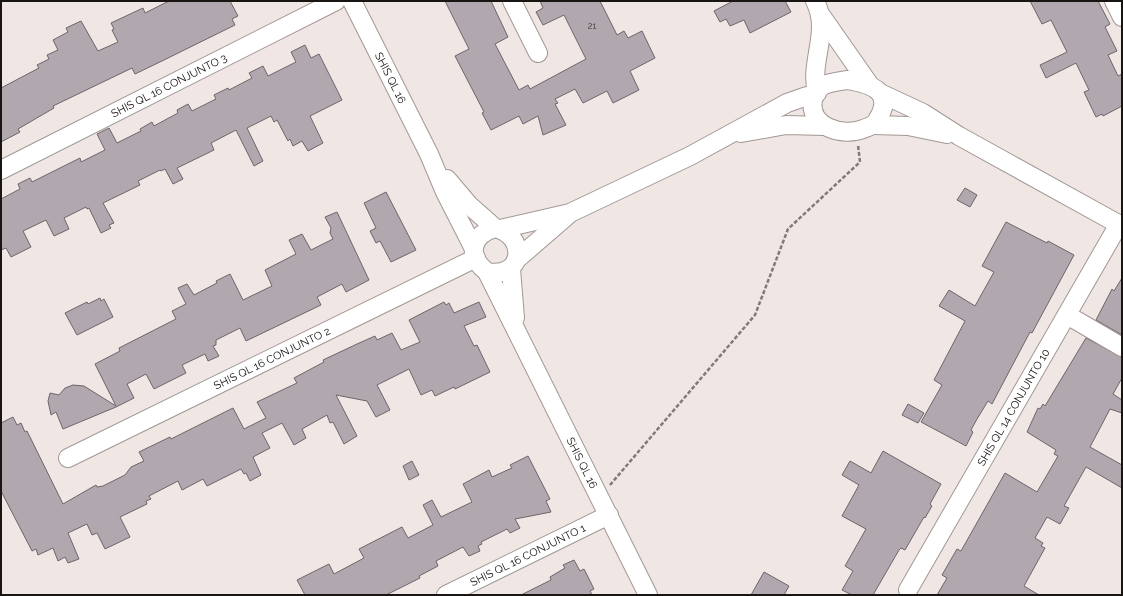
<svg xmlns="http://www.w3.org/2000/svg" width="1123" height="596" viewBox="0 0 1123 596" font-family="Raleway,sans-serif">
  <style>
    .building { fill: #b0a8ae; stroke: #6c656a }
    .lines { fill: none; stroke-linecap: round; stroke-linejoin: round }
    .minor-casing { stroke: #a19894; stroke-width: 20 }
    .path { stroke: #817b78; stroke-width: 2.5; stroke-dasharray: 4 2; stroke-linecap: butt }
    .minor { stroke: #fff; stroke-width: 18 }
    .labels { text-anchor: middle; dominant-baseline: central; stroke-width: 4; stroke-linejoin: round; paint-order: stroke }
    .number-label { font-size: 9px; fill: #3e3a3a }
    .street-label { font-size: 11px; fill: #181513; stroke: #fdf4f0 }
  </style>
  <rect width="100%" height="100%" fill="#f0e6e3"/>
  <path class="building" d="M169,1H230L238,16L232,19L235,25L164,60L135,74L132,68L53,106L54,108L18,129L20,132L1,142V88L39,68L37,65L49,59L47,55L58,50L53,40L68,32L66,28L81,21L98,51L118,42L112,30L114,29L111,23L143,8L145,13Z
    M445,1H491L508,37L495,44L519,90L528,85L530,89L586,59L564,15L543,25L536,12L543,8L540,1H600L617,35L624,31L628,38L642,31L655,58L630,71L639,90L613,103L607,91L583,103L575,89L555,99L558,103L555,104L566,125L543,135L538,116L523,124L519,116L491,130L482,113L484,112L455,56L469,49Z
    M733,1H785L791,12L750,33L744,20L730,26L726,19L720,22L714,11Z
    M1030,1H1098L1110,24L1105,27L1117,51L1108,55L1118,76L1122,74V106L1103,116L1102,114L1096,117L1084,92L1089,90L1076,63L1046,78L1040,65L1067,52L1051,20L1042,24Z
    M305,45L311,58L319,54L342,100L310,116L323,143L308,151L302,141L293,146L290,139L288,141L277,120L274,122L271,116L247,128L263,161L254,166L236,130L211,143L214,150L177,168L183,179L173,184L165,169L161,171L160,170L138,181L140,185L103,203L114,223L109,225L111,228L101,233L89,208L87,209L86,207L64,218L69,229L54,236L46,220L23,231L31,247L11,257L6,248L1,250V199L20,189L18,184L30,178L32,182L80,158L81,162L105,150L97,134L109,128L117,143L141,131L140,129L152,122L154,126L178,113L177,110L188,104L192,111L216,99L214,95L228,88L229,90L252,78L249,73L263,66L268,76L296,62L291,52Z
    M965,188L977,195L970,207L957,200Z
    M386,192L416,250L391,262L380,241L376,243L370,231L376,228L364,203Z
    M337,212L369,280L346,292L342,284L317,297L321,305L246,341L240,328L216,340V345L213,346L219,356L208,361L205,354L182,365L186,373L154,389L146,374L127,384L134,398L116,407L63,429L56,412L51,415L48,401L50,393L59,395L65,388L73,385L84,386L116,406L95,364L120,351L119,348L176,319L172,311L186,304L178,288L187,284L194,295L217,283L216,281L230,274L243,300L272,286L265,270L296,254L289,240L302,234L311,250L333,239L330,233L331,228L325,217Z
    M1006,222L1047,243L1048,241L1074,255L1032,333L1030,332L992,404L988,401L977,419L971,430L973,432L966,446L921,422L942,385L934,380L965,321L939,306L949,290L975,306L994,272L982,266Z
    M1122,278V335L1096,320L1112,289L1114,291Z
    M100,298L101,301L104,299L113,317L77,335L65,313L87,302L88,304Z
    M444,302L446,305L449,303L454,313L479,302L486,317L464,326L474,346L477,345L490,372L455,389L454,387L435,396L432,390L421,395L409,369L377,385L390,410L376,417L367,401L336,395L357,436L344,444L333,422L330,423L327,415L302,429L306,438L294,445L282,423L262,433L270,448L253,457L261,475L250,481L246,473L244,474L241,469L207,486L203,479L182,490L178,481L149,496L151,499L146,501L147,504L120,517L130,537L105,549L97,533L92,535L87,524L68,533L79,559L68,563L65,557L58,561L53,548L38,555L36,549L32,551L1,491V423L13,417L17,425L21,423L25,432L27,431L63,504L96,485L97,487L103,486L125,475L131,467L144,461L139,452L170,437L171,439L233,408L244,429L266,418L257,402L297,383L294,378L324,362L323,360L357,344L375,336L377,340L392,333L401,350L420,342L409,320Z
    M1086,338L1122,357V378L1113,394L1122,400V413L1110,409L1090,447L1122,465V488L1086,467L1064,506L1069,508L1060,524L1047,517L1035,538L1043,543L1041,546L1045,548L1024,586L1039,595H937L947,578L942,575L957,549L961,551L1005,473L1037,492L1058,456L1054,454L1056,450L1027,432L1038,408L1040,409L1043,404L1045,406Z
    M908,404L924,413L918,423L902,415Z
    M883,451L941,484L930,504L932,506L925,518L924,517L905,550L901,548L899,550L873,595H852L842,590L853,571L845,566L866,529L842,516L859,485L842,475L850,461L871,473Z
    M528,456L550,499L546,501L551,512L515,519L520,528L510,533L507,529L481,542L482,544L478,546L480,551L469,556L463,547L436,561L438,566L419,576L420,578L386,595H305L297,580L329,564L334,574L364,558L359,549L402,527L408,538L433,525L423,505L432,500L441,517L472,502L463,484L489,470L492,477L512,468L510,465Z
    M412,461L419,475L409,480L403,466Z
    M574,560L580,571L584,569L594,589L590,591L592,595H521L551,580L550,577L565,568L563,565Z
    M764,572L789,586L784,595H751Z"/>
  <g class="lines">
    <g class="minor-casing">
      <g id="minor">
        <path id="s1" d="M352,1L429,154L445,192L473,247"/>
        <path d="M512,1L538,53"/>
        <path d="M815,1C831,32 809,61 817,93"/>
        <path d="M1114,1L1122,17"/>
        <path d="M820,14L869,84"/>
        <path d="M847,80C872,84 896,92 876,122C873,126 868,127 863,129C843,137 808,127 813,100C814,94 819,88 824,85C831,82 840,81 847,80Z"/>
        <path d="M880,93L923,113L959,136L1122,226"/>
        <path d="M874,125L908,126L947,134"/>
        <path d="M741,133L786,125L825,126"/>
        <path id="s2" d="M1,170L336,1"/>
        <path d="M447,179L469,205L495,228"/>
        <path d="M500,229L570,213L690,156L787,103L807,96H814"/>
        <path d="M516,260L568,215"/>
        <path d="M511,269L515,318"/>
        <path id="s3" d="M487,272C524,279 528,236 495,228C470,236 467,256 487,272L648,595"/>
        <path d="M1067,315L1122,347"/>
        <path id="s4" d="M68,458L476,258"/>
        <path id="s5" d="M908,590L1119,224H1122"/>
        <path id="s6" d="M446,595L609,515"/>
      </g>
    </g>
    <path class="path" d="M610,485L755,315L788,229L860,162L858,145"/>
    <use href="#minor" class="minor"/>
  </g>
  <g class="labels">
    <g class="number-label">
      <text x="592" y="26">21</text>
    </g>
    <g class="street-label">
      <text stroke="none"><textPath href="#s1" startOffset="86">SHIS QL 16</textPath></text>
      <text stroke="none"><textPath href="#s2" startOffset="188">SHIS QL 16 CONJUNTO 3</textPath></text>
      <text stroke="none"><textPath href="#s4" startOffset="227">SHIS QL 16 CONJUNTO 2</textPath></text>
      <text stroke="none"><textPath href="#s5" startOffset="211">SHIS QL 14 CONJUNTO 10</textPath></text>
      <text stroke="none"><textPath href="#s3" startOffset="350">SHIS QL 16</textPath></text>
      <text stroke="none"><textPath href="#s6" startOffset="91">SHIS QL 16 CONJUNTO 1</textPath></text>
    </g>
  </g>
  <rect width="1123" height="596" fill="none" stroke="#181513" stroke-width="4"/>
</svg>
